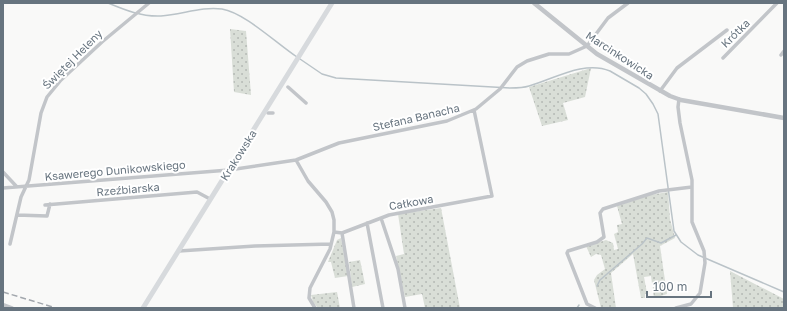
<svg xmlns="http://www.w3.org/2000/svg" width="787" height="311" viewBox="0 0 787 311" font-family="'Golos Text',sans-serif">
  <style>
    .grass { fill: url(#grass-dots) }
    .lines { fill: none; stroke-linecap: round; stroke-linejoin: round }
    .stream { stroke: #bac3c8; stroke-width: 1.5 }
    .minor { stroke: #c2c5c9; stroke-width: 3.5 }
    .tertiary { stroke: #c2c5c9; stroke-width: 4.5 }
    .secondary { stroke: #d7dadd; stroke-width: 5 }
    .rail { stroke: #a2a7ad; stroke-width: 1.5; stroke-dasharray: 6 3; stroke-linecap: butt }
    .labels { text-anchor: middle; dominant-baseline: central; stroke-width: 4; stroke-linejoin: round; paint-order: stroke }
    .street-label { font-size: 11px; fill: #67747f; stroke: #fff }
  </style>
  <defs>
    <pattern id="grass-dots" width="8" height="8" patternUnits="userSpaceOnUse"><rect width="8" height="8" fill="#d9ded7"/><path d="M2 2h.1M6 6h.1" fill="none" stroke="#b4b9b4" stroke-width="1.8" stroke-linecap="round"/></pattern>
  </defs>
  <rect width="100%" height="100%" fill="#f9f9f8"/>
  <path class="grass" d="M230,29L246,31L251,95L234,92Z
    M591,68L585,97L563,103L568,120L542,126L529,87Z
    M668,192L670,219L675,238L660,246L667,294L654,298L651,276L644,277L647,293L645,294V298H641L633,254L611,273L616,308H601L594,280L597,275L605,269L601,255L596,254L591,257L586,246L606,240L613,243L614,250L618,249L614,234L618,232L617,225L622,224L617,206L650,195Z
    M441,208L460,308H425L422,294L405,297L396,256L404,254L398,214Z
    M341,238L348,276L335,278L331,262H328L337,240Z
    M360,260L365,284L352,287L349,262Z
    M730,271L784,299V308H733Z
    M337,292L340,308H318L313,302L311,295Z"/>
  <g class="lines">
    <path class="stream" d="M108,3C125,10 142,17 161,16C181,15 202,6 222,9C245,13 276,43 297,57
      M300,59L322,74L336,78L510,88C516,88 523,88 529,86C554,79 584,60 610,71L639,88L646,94L653,104L658,114L674,231L681,242L698,255L784,292
      M597,286L600,280L642,244L647,238L661,243L676,235
      M577,308L579,305"/>
    <path class="minor" d="M781,55L784,51
      M723,58L777,3
      M288,87L306,103
      M660,91L677,68L727,30
      M268,113H273
      M296,160L308,181L326,202L332,212L334,220V232L330,249L310,288L309,298L315,308
      M3,172L17,187
      M3,188L229,170L296,160L339,143L447,121L476,109L500,89L517,67L527,61L549,54H569L587,46L608,18L628,3
      M45,205L197,192L210,199
      M17,215L47,216L50,204
      M381,218L398,269L405,308
      M367,223L383,308
      M334,232L342,233L389,215L492,196L474,110
      M342,233L354,308
      M10,244L21,197L29,180L41,113L47,97L61,80L102,42L149,3
      M179,251L255,246L331,244
      M3,308L4,305L12,308
      M595,308L587,304L567,253L568,251L597,242L604,237L600,213L603,209L659,191L692,187
      M676,308L691,304L700,293L705,263L704,251L692,222V180L680,123L678,107L679,99"/>
    <path class="tertiary" d="M534,3L597,54L670,96L681,100L784,118"/>
    <path class="secondary" d="M143,308L332,3"/>
    <path class="rail" d="M3,292L56,308"/>
  </g>
  <g class="labels">
    <g class="street-label">
      <text transform="translate(735 33) rotate(-45)">Krótka</text>
      <text transform="translate(620 55) rotate(33)">Marcinkowicka</text>
      <text transform="translate(72 59) rotate(-45)">Świętej Heleny</text>
      <text transform="translate(416 117) rotate(-13)">Stefana Banacha</text>
      <text transform="translate(238 155) rotate(-58)">Krakowska</text>
      <text transform="translate(115 170) rotate(-5)">Ksawerego Dunikowskiego</text>
      <text transform="translate(128 189) rotate(-5)">Rzeźbiarska</text>
      <text transform="translate(411 202) rotate(-10)">Całkowa</text>
    </g>
  </g>
  <rect width="787" height="311" fill="none" stroke="#67747f" stroke-width="8"/>
  <path d="M647 291v6h64v-6" fill="none" stroke="#67747f" stroke-width="2"/>
  <text x="653" y="291" font-size="12" fill="#67747f" stroke="#ffffff" stroke-width="3" paint-order="stroke">100 m</text>
</svg>
